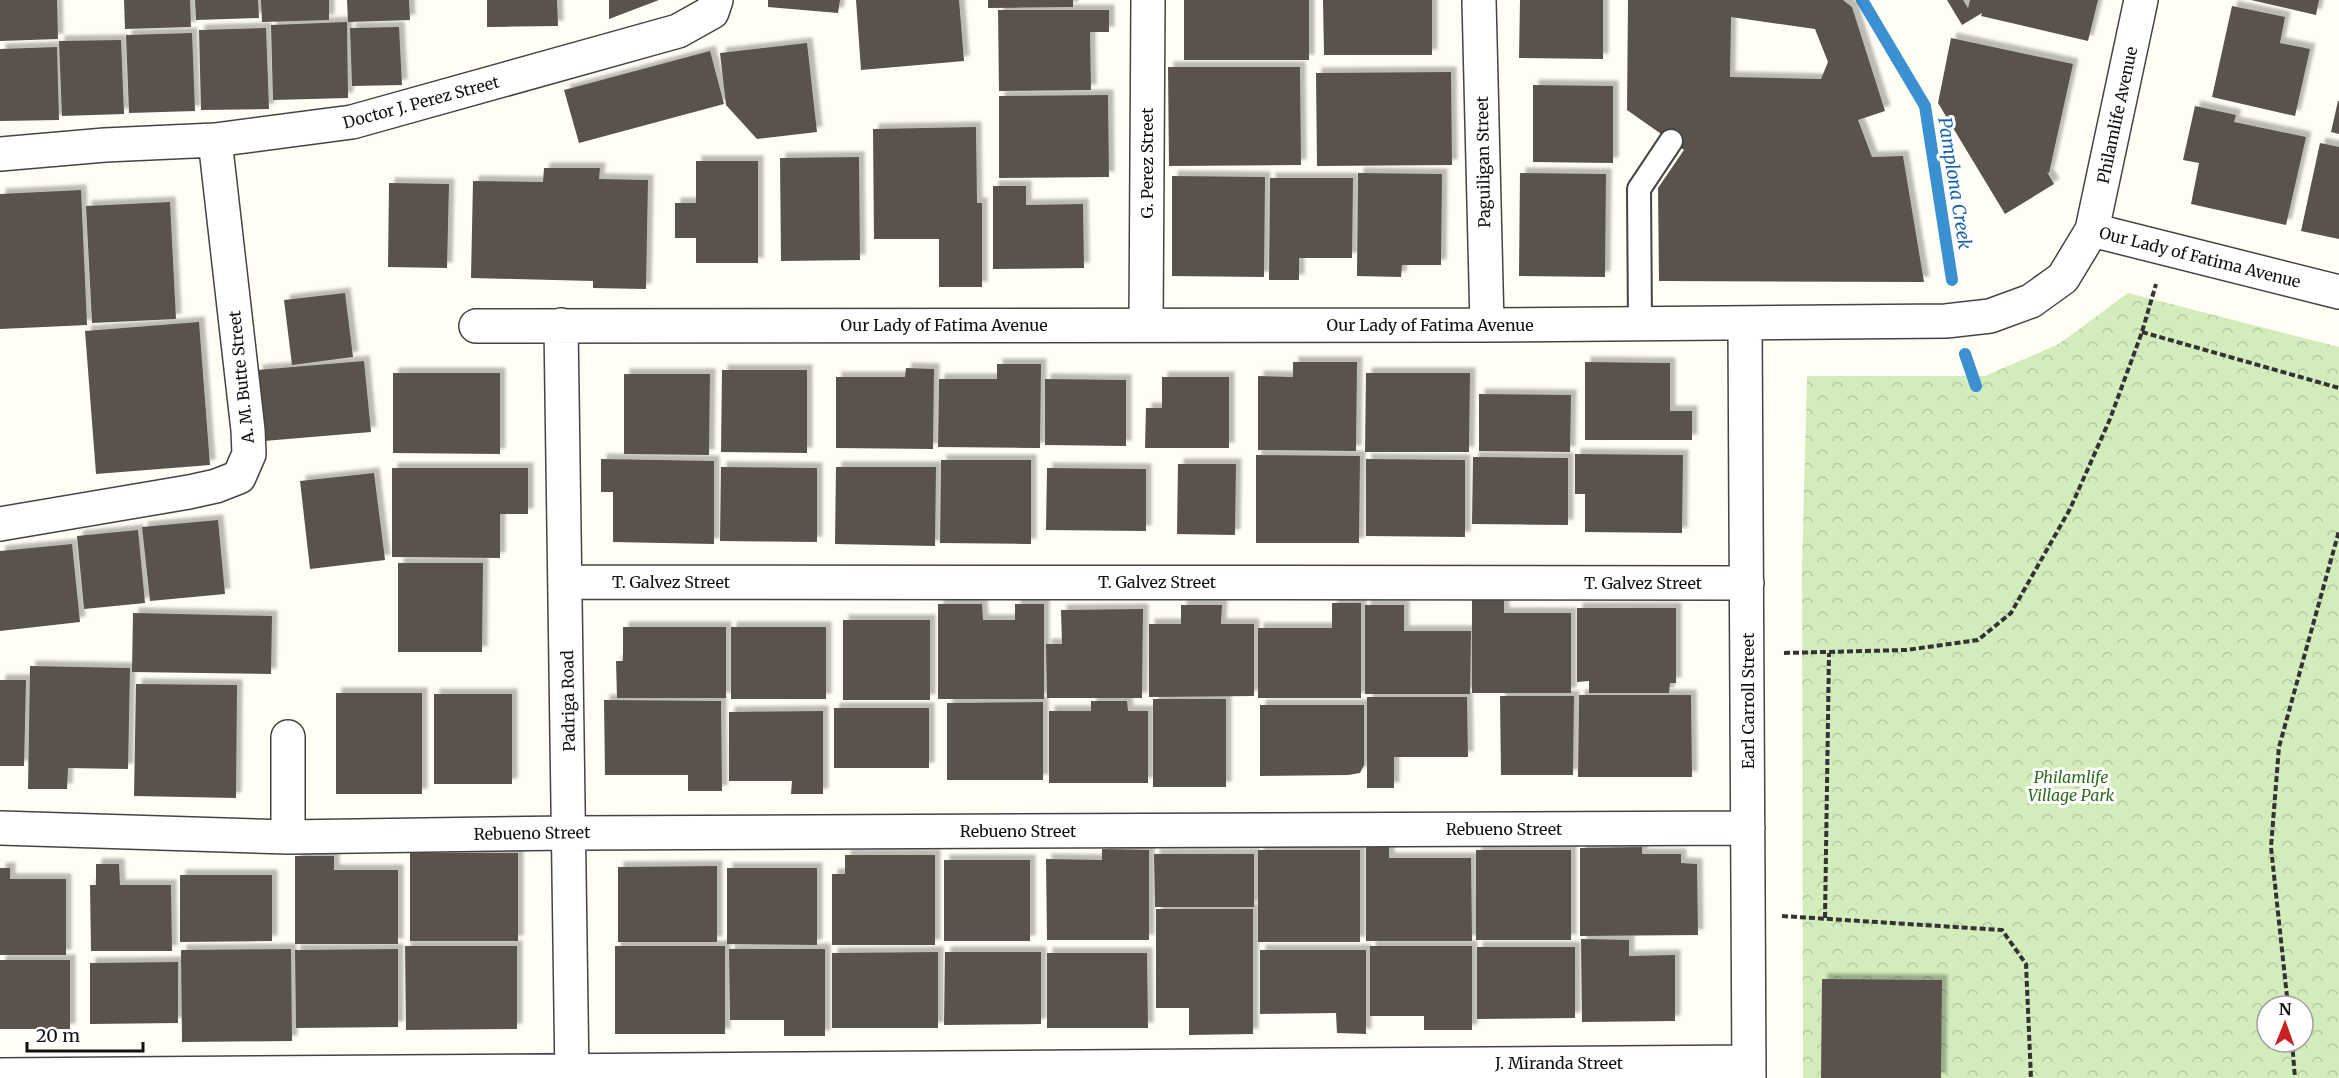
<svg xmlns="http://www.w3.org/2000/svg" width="2339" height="1078" viewBox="0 0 2339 1078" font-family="Merriweather,serif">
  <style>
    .park { fill: url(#park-crowns); fill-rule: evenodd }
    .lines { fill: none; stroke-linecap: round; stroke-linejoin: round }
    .stream { stroke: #3b90d2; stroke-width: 12 }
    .building { fill: #5a524c; fill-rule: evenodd; filter: url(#shadow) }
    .service-casing { stroke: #444; stroke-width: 26 }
    .minor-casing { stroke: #444; stroke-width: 36 }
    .path { stroke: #333; stroke-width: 4; stroke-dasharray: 6 3; stroke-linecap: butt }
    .service { stroke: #fff; stroke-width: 22 }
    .minor { stroke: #fff; stroke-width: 33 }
    .labels { text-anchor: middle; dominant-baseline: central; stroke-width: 6; stroke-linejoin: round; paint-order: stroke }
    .street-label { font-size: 16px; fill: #111; stroke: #fff }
    .park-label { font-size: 16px; font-style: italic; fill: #2b6c1d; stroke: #fff }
    .water-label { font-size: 18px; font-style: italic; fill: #1462a9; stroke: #fff }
  </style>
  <defs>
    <pattern id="park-crowns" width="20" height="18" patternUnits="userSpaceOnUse" patternTransform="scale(1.5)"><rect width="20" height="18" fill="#d3ecbc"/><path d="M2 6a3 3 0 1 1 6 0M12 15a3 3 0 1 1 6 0" fill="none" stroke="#b4c9a1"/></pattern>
    <filter id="shadow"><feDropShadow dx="5.5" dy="-5.5" stdDeviation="1.5" flood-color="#0004"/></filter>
  </defs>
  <rect width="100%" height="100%" fill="#fffdf4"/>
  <path class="park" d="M2128,293L2339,347V1078H1803L1802,566L1807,376H1985L2059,344ZM2267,1006H2303V1042H2267Z"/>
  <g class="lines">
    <path class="stream" d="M1862,0L1925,106L1952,280
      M1965,354L1976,386"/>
  </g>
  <path class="building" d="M0,0H57L58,39L0,41Z
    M124,0H190L191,27L125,29Z
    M195,0H258L259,18L196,20Z
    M261,0H329V20L262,22Z
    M347,0H409L410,20L348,22Z
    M487,0H557L558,26L487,27Z
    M609,0H659L609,19Z
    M768,0H840L838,13L768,7Z
    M856,0H959L964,61L861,70Z
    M988,0H1073V7L988,8Z
    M1184,0H1309V60H1184Z
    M1323,0H1432V55H1324Z
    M1520,0H1603V59L1519,58Z
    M1628,0H1843L1852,7L1885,111L1858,120L1872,157L1903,156L1924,282L1659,281L1658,188L1684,150L1627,110ZM1731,17L1815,29L1828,62L1821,79L1730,77Z
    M1947,0H1963L1968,8L1970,0H2098L2088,41L1981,16L1982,13L1962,25Z
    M2251,0H2319L2316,15Z
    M2232,6L2285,17L2280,43L2310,49L2295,116L2212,97Z
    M998,10H1109V32H1090L1091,90L999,91Z
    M347,22L348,98L273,100L271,25Z
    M399,27L402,85L352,86L350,28Z
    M266,28L269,109L201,110L199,30Z
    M192,33L195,111L129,113L126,35Z
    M1951,38L2073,64L2049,173L2047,172L2054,184L2005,214L1938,103Z
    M121,40L124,114L62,116L59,41Z
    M807,43L817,132L757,139L726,105L720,53Z
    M57,47L59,120L0,121V49Z
    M710,51L724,104L579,143L564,90Z
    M1168,67H1300L1301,165L1169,166Z
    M1451,72L1452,165L1317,166L1316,73Z
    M1533,85L1613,86V163L1533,162Z
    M1108,95L1109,177L999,178V96Z
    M2338,101H2339V134L2331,132Z
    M2195,106L2236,115L2234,122L2306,137L2286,225L2191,204L2199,163L2183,160Z
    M976,127L977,203H982V287H939V239H874L873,129Z
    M2320,143L2339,147V239L2301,231Z
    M859,157L860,260L781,261L780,158Z
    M696,161H758V263H696V238H675V203H696Z
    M544,168H600L599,179L648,180L646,289L593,288V281L471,278L473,181L543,182Z
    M1358,173L1442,174L1441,265H1402L1401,277L1357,276Z
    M1520,173L1606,174L1605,277L1519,276Z
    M1172,176L1265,177L1264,277L1172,276Z
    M1270,178H1353L1352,258H1299V280H1269Z
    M389,183L449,184L447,268L388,267Z
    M993,186H1026V205L1083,204L1084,268L993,269Z
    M81,190L87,325L0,329V194Z
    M170,202L176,319L92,323L86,206Z
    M345,293L353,357L292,365L284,300Z
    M199,322L210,465L96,474L85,331Z
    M364,361L371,432L264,441L257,370Z
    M1293,362H1357L1356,451L1258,450V376L1293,377Z
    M1585,362L1670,363V411H1692V440H1585Z
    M997,364H1041L1040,448L938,447L939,379H997Z
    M906,368L934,369L933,449L836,448V377H905Z
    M722,370H807V453L721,452Z
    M393,373H500V454L393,453Z
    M1366,373H1470L1469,452H1365Z
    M624,374H710L709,455L624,454Z
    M1162,377H1229V448H1145L1146,408H1162Z
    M1045,379L1126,380V446L1045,445Z
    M1479,394L1571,395L1570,452L1479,451Z
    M1575,454L1683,455L1682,533L1585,532V494H1575Z
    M1256,455L1360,456L1359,543H1256Z
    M1473,457L1568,458V525L1472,524Z
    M601,459L714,461V544L613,542V492H601Z
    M1366,459L1465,460V537L1366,536Z
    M941,460H1031V544L940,543Z
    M1178,464H1236L1235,535L1177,534Z
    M721,467L817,468V542L720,541Z
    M836,467H936L935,546L835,544Z
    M392,468H528V514H500V558L392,557Z
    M1047,468L1146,469V531L1046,530Z
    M374,473L385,560L310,569L300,481Z
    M218,520L225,594L150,601L142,527Z
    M138,530L145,603L84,609L77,536Z
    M72,544L80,622L0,631V551Z
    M398,563H483L482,652H398Z
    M1472,598H1504V613H1571V693H1472Z
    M1332,603H1361V698H1258V628H1332Z
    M938,604H982L983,620H1015V604H1044V699H938Z
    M1181,605H1222L1221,624H1254V696L1149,697V624H1181Z
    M1365,605H1404V631H1471L1470,694H1365Z
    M1577,608H1676V683H1670L1669,693H1589V681L1577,682Z
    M1143,609L1142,698H1047L1046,644H1062L1061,610Z
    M133,613L272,616L271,674L132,672Z
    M843,620H930V700H843Z
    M623,627H726V698H617L616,661H623Z
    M731,627H826V699H731Z
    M30,666L130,668L128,769L68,768L67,789H28Z
    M0,680H26L24,766H0Z
    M136,684L237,685L236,798L134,796Z
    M336,693H422V794H336Z
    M434,694H512V784H434Z
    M1579,695H1691L1692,777H1578Z
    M1500,696H1574L1573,775H1501Z
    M1367,697H1467L1468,757H1394V788H1367Z
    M1153,699H1226V787H1153Z
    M604,700L721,701L722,791H688V775H605Z
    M1091,701H1127L1128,711H1148V783H1049V711H1091Z
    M1043,702V780H947V703Z
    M1260,705H1364V765L1360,773L1348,775L1260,776Z
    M834,708H929V768H834Z
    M823,711V794H791L792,781H729V712Z
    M1366,844L1389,845V858H1471L1472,941H1366Z
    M1642,847V854H1681V863L1697,864L1698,935L1580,936V848Z
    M1102,849L1149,850V940H1047L1046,859L1102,860Z
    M1258,850H1360V942H1258Z
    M1476,850H1571V940H1476Z
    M410,853H518V941H410Z
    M1154,854H1254V907H1155Z
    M845,855H935V945H832V874H845Z
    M295,856H334V870H398V944H295Z
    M944,860H1030V941H944Z
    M96,864H119L120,885H171L172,951H91L90,885H96Z
    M717,866V942H618V867Z
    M0,868H10V879H66V955H0Z
    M727,868H817V945L727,944Z
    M180,875H272V941L180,942Z
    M1156,909H1253V1034L1189,1035V1008H1156Z
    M1581,939L1629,940V956L1675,955V1021L1582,1022Z
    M405,946H517V1029L406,1030Z
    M615,946H725V1034H615Z
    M1370,946H1472V1030H1424V1016H1370Z
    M1477,947H1575V1018L1477,1019Z
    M291,949L292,1041L182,1042L181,950Z
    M398,949V1027L296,1028L295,950Z
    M729,949H825V1036H784V1020H730Z
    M1260,950H1366V1034L1337,1033L1336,1013L1260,1014Z
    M938,952V1028H832V953Z
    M945,952H1041V1024L944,1025Z
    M1047,953H1147L1148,1028H1047Z
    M0,960H70V1029H0Z
    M178,962V1023L90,1024V963Z
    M1822,979L1942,980L1941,1078H1821Z"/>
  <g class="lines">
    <g class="service-casing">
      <path id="service" d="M1640,324L1639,189L1671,141"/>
    </g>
    <g class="minor-casing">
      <path id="minor" d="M1479,0L1487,325
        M0,154L105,145L215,140L352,122L678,31L712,12L716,0
        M2092,230L2339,292
        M1745,323L1749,1078
        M561,325L572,1078
        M1146,325L1148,0
        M476,326L1487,325L1946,321L1990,316L2031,301L2063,278L2092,230L2141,0
        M0,524L189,492L216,486L239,477L249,454L248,430L215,140
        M566,582L1747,583
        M288,737V837
        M0,828L288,837L569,833L1748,828
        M0,1075L1749,1062"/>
    </g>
    <path class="path" d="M2142,332L2339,388
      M1784,653L1906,650L1978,640L2011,613L2070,509L2110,419L2142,332L2156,284
      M1782,916L2002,930L2026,964L2031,1078
      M1825,918L1829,653
      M2288,1006L2271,847L2279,747L2339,531
      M2292,1042L2295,1078"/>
    <use href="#service" class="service"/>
    <use href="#minor" class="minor"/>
  </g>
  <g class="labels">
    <g class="street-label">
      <text transform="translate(421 102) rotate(-15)">Doctor J. Perez Street</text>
      <text transform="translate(2117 115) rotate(-78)">Philamlife Avenue</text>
      <text transform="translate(1483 162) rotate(-91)">Paguiligan Street</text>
      <text transform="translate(1147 163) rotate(-90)">G. Perez Street</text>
      <text transform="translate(2200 257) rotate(14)">Our Lady of Fatima Avenue</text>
      <text x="944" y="325">Our Lady of Fatima Avenue</text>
      <text x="1430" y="325">Our Lady of Fatima Avenue</text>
      <text transform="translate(241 377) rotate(-96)">A. M. Butte Street</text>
      <text x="671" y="582">T. Galvez Street</text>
      <text x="1157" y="582">T. Galvez Street</text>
      <text x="1643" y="583">T. Galvez Street</text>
      <text transform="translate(568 701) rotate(-91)">Padriga Road</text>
      <text transform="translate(1748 701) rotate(-90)">Earl Carroll Street</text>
      <text x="1504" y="829">Rebueno Street</text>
      <text x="1018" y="831">Rebueno Street</text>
      <text transform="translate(532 833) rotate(-1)">Rebueno Street</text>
      <text x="1559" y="1063">J. Miranda Street</text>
    </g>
    <g class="park-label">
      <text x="2071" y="777">Philamlife<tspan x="2071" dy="18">Village Park</tspan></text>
    </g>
    <g class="water-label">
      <text transform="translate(1955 183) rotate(81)">Pamplona Creek</text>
    </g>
  </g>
  <g transform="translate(2285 1024) rotate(1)"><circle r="28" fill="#ffffff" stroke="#a0a0a0" stroke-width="1.5"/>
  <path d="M0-4.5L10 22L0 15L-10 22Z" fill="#c72224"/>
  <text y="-9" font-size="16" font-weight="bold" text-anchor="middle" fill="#111111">N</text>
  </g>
  <path d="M27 1042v9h116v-9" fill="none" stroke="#111111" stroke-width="3"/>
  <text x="36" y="1042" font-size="18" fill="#111111" stroke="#ffffff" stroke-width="4.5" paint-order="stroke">20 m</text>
</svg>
